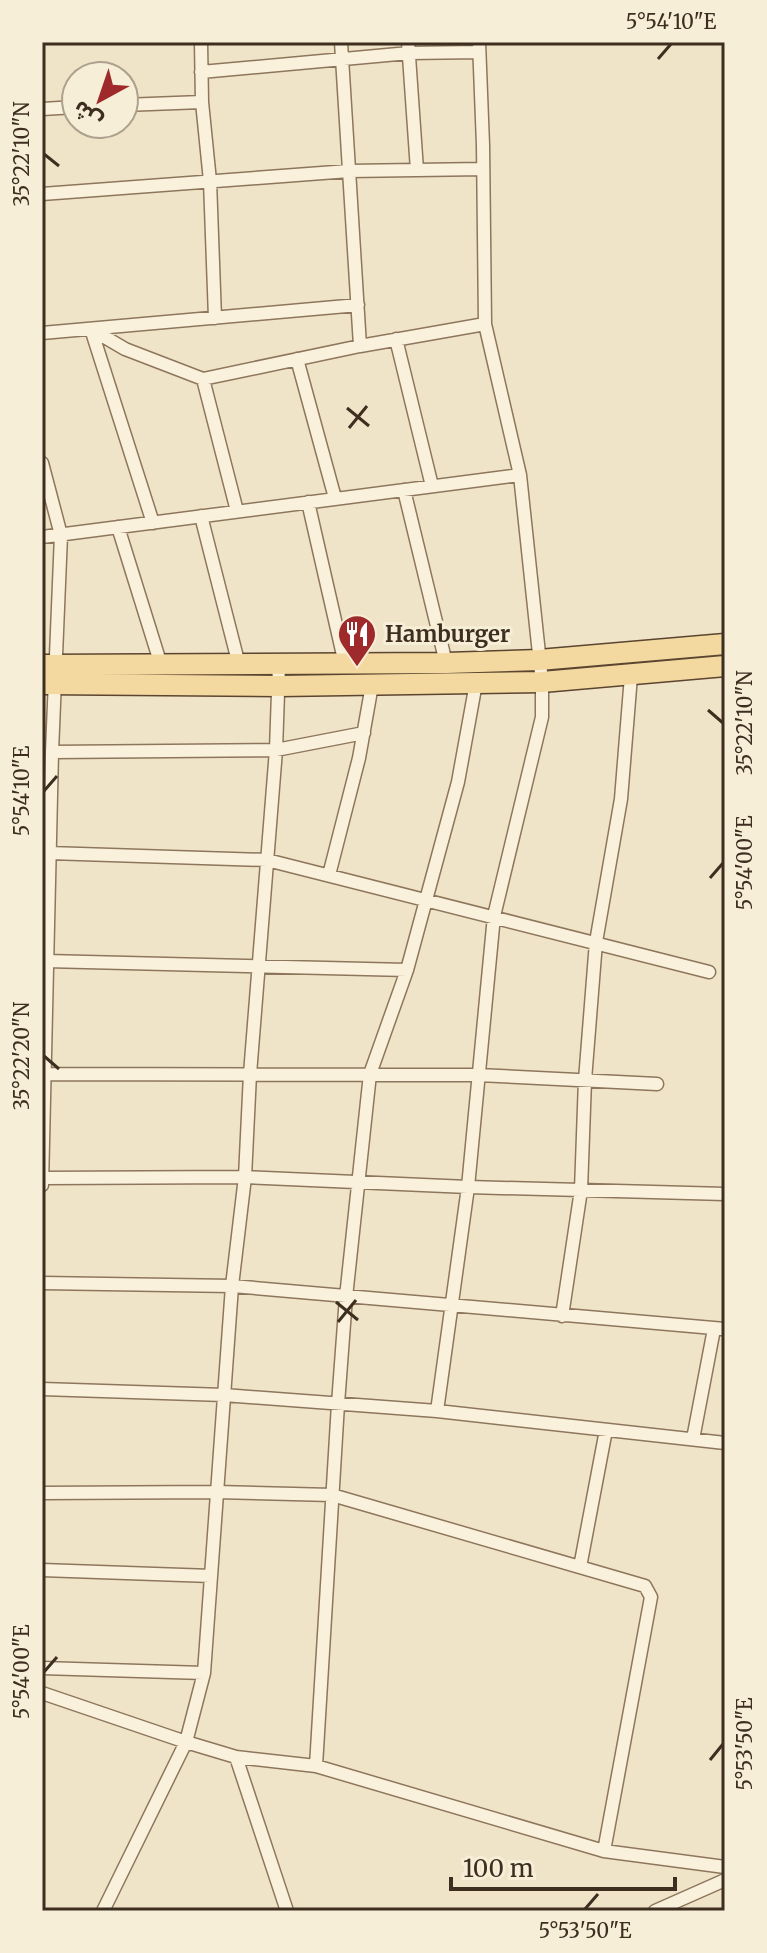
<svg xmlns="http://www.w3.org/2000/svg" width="767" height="1953" viewBox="0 0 767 1953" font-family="Merriweather,'Noto Sans Arabic',serif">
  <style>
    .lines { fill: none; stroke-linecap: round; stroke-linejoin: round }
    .minor-casing { stroke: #8d765c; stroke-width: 15 }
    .primary-casing { stroke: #5b4430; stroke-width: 23 }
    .minor { stroke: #faf1dc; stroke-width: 12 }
    .primary { stroke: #f3d9a0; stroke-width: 20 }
    .ticks { fill: none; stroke: #3d2e20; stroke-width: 3 }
    .labels { text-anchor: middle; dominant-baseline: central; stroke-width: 6; stroke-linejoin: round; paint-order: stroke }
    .poi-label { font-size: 22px; font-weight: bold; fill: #3d2e20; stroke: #f7eed8; text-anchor: start }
    .neatline { fill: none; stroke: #3d2e20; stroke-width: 3 }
    .ticks-label { font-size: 20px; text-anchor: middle; fill: #3d2e20 }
  </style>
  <rect width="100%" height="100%" fill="#f0e4c8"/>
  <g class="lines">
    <g class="minor-casing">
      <path id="minor" d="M341,42L360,346
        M408,42L417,170
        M201,72L409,53L479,52
        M202,102L210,181L215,318
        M124,105L202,102L201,42
        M42,109L76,107
        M42,194L349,171L483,169
        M91,329L125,349L203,379L360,346L485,324
        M91,329L153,523
        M42,333L358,305
        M396,339L432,486
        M297,359L335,498
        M203,379L237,511
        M42,463L61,535L52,752L42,1185
        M404,490L446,663
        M308,502L345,664
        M201,516L239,665
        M118,527L161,665
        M42,537L520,475
        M52,752L276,750L364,733
        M49,853L267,860L709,972
        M329,875L359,758L372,685
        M46,961L407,970
        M43,1074L478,1075L657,1084
        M43,1178L245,1177L468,1187L725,1194
        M42,1283L232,1286L725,1329
        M562,1316L581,1190L585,1080L596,942L621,799L631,676
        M42,1389L224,1395L437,1411L725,1443
        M437,1411L468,1187L494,916L542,717V682L520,475L485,324L483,145L479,42
        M693,1439L714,1329
        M42,1493L217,1492L332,1495L645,1586L651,1597L604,1851
        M580,1567L606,1430
        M42,1570L211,1576
        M42,1668L204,1673L232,1286L245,1177L250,1074L276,750L279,664
        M42,1693L186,1742L204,1673
        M236,1757L287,1911
        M316,1766L338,1404L346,1297L370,1074L407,970L458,782L476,683
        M103,1911L186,1742L236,1757L316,1766L604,1851L725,1867
        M655,1911L725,1880"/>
    </g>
    <g class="primary-casing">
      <path id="primary" d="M42,665L446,663L539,660L725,644
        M42,684L279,686L542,682L725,666"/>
    </g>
    <use href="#minor" class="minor"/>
    <use href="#primary" class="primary"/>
  </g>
  <path class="ticks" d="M658,59L671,44M44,154L59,166M347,408L369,426M349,428L367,406M708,710L723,723M44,791L57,776M710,878L723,863M44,1056L59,1069M336,1302L358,1320M338,1322L356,1300M44,1672L57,1657M710,1760L723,1744M585,1909L598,1894"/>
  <defs>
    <g id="restaurant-pin" transform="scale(2)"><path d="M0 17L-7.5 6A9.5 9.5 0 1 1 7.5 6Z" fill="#9e2a2b" stroke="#f7eed8"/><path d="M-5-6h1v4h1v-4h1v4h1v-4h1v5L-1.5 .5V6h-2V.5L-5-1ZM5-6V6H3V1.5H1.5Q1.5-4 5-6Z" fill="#fff"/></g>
  </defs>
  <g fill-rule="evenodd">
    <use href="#restaurant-pin" x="357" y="634"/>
  </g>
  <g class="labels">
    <g class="poi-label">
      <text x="385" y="634">Hamburger</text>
    </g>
  </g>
  <rect width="767" height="1953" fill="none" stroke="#f7eed8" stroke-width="88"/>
  <g transform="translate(100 100) rotate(220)"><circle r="38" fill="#f7eed8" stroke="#ada18e" stroke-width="2"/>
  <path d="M0-6L14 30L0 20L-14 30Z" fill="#9e2a2b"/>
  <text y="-12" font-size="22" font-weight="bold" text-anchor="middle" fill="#3d2e20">ش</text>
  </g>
  <path d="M451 1877v12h224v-12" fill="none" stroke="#3d2e20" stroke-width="4"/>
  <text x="463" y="1877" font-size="24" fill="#3d2e20" stroke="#f7eed8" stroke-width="6" paint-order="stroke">100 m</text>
  <rect x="44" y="44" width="679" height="1865" class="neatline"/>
  <g class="ticks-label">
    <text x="671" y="29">5°54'10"E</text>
    <text transform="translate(22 154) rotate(-90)" y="7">35°22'10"N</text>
    <text transform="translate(745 723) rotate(-90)" y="7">35°22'10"N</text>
    <text transform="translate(22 791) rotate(-90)" y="7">5°54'10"E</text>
    <text transform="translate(745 863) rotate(-90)" y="7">5°54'00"E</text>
    <text transform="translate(22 1056) rotate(-90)" y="7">35°22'20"N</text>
    <text transform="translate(22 1672) rotate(-90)" y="7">5°54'00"E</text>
    <text transform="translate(745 1744) rotate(-90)" y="7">5°53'50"E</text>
    <text x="585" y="1938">5°53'50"E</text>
  </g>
</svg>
